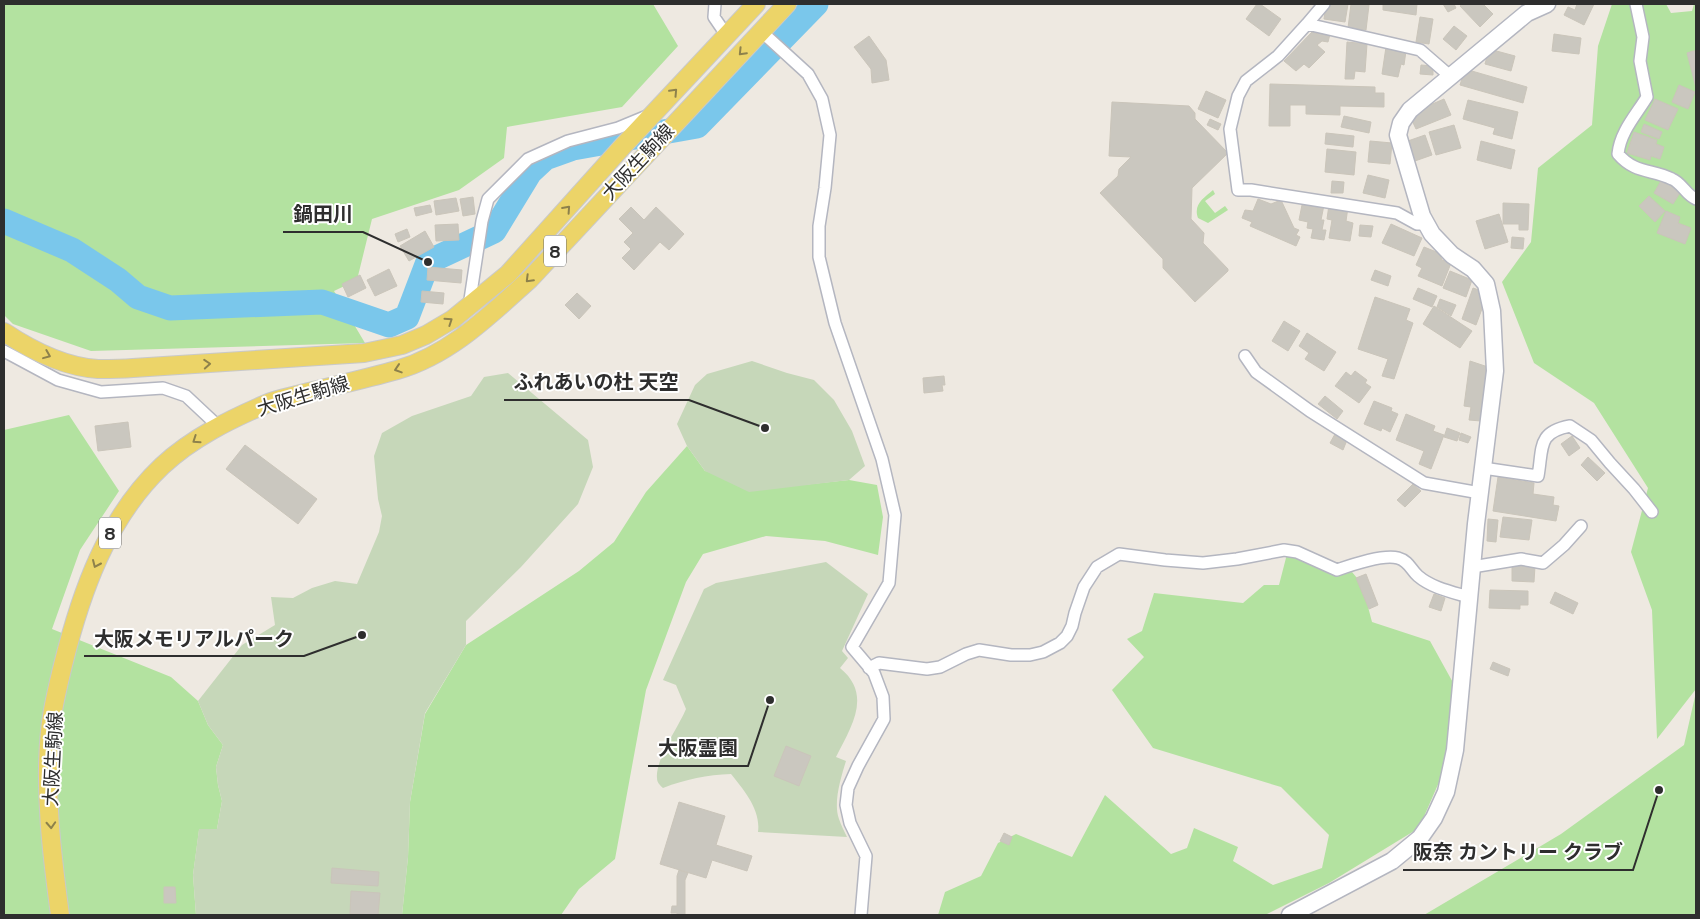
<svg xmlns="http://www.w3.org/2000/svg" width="1700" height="919" viewBox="0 0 1700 919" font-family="'Space Grotesk','Noto Sans JP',sans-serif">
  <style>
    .green { fill: #b3e2a0 }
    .cemetery { fill: #c6d7b9 }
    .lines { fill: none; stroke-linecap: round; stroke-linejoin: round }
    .river { stroke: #7ac7eb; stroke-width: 25 }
    .building { fill: #cac7bf; stroke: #cac5ba }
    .street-casing { stroke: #b4b6c0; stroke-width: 14 }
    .secondary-casing { stroke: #b4b6c0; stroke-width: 19 }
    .primary-casing { stroke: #c9c9c9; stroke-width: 20 }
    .street { stroke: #fff; stroke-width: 11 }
    .secondary { stroke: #fff; stroke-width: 16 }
    .primary { stroke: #ecd468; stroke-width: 18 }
    .oneway { stroke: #8d814b }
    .labels { text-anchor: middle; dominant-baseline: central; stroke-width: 4; stroke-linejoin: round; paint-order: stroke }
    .shield { fill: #fff; stroke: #6d6d6d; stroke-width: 1 }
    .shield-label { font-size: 18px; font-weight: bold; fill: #2e2e2e }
    .street-label { font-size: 19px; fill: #2e2e2e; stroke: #fff }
    .leader { fill: none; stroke: #2e2e2e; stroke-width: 2 }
    .callout-dot { fill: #2e2e2e; stroke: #fff; stroke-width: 2 }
    .callout-label { font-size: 20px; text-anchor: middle; font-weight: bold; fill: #2e2e2e; stroke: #fff; stroke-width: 4; stroke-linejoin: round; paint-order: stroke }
  </style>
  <rect width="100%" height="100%" fill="#eee9e1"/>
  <path class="green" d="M4,4H653L678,46L622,107L507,127L504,158L459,190L372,219L357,280L334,291L365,343L91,351L13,324L4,315Z
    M1612,4H1666L1671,13L1692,11L1694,4H1696V689L1657,739L1652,610L1631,552L1648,488L1594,403L1534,363L1502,282L1531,242L1538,168L1592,125L1598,46Z
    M1213,190L1215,194L1205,201L1215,213L1225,206L1228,210L1208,223L1198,218C1193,204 1204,198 1213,190Z
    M69,415L119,491L80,550L52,629L171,677L198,701L208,725L223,745L216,767L218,785L222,801L217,829L199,830L193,875L196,915H4V430Z
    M687,446L705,471L802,485L849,480L877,485L883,517L878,555L825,541L766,536L703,554L686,582L646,690L615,859L579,889L561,915H402L408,857L410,802L425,714L466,645L579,571L614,542L646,492Z
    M1287,554L1341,575L1352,572L1362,584L1372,622L1430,641L1456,688L1443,773L1419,828L1329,883L1265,915H938L945,892L981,876L998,843L1016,834L1072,857L1105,795L1171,854L1187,848L1194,828L1238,847L1233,861L1273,885L1322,868L1329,835L1281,787L1153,748L1112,690L1144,657L1127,639L1142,631L1154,593L1243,603L1264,585H1279Z
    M1696,692V915H1424L1561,834L1684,745Z"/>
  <path class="cemetery" d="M752,361L787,373L814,380L834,400L852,431L865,466L849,480L749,492L705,471L687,446L677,424L695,385L707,374Z
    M508,373L588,440L593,467L578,504L521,567L466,621V645L425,713L410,802L408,857L402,915H196L193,875L199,829H217L222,801L218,785L216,767L223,745L208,725L198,701L242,645L275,625L271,597L293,598L312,588L335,581L357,584L379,532L382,516L378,499L374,456L382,433L412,416L471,396L484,377Z
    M826,562L868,594L842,651L848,658L840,668C873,695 851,727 836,757L846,761C841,777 833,803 839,819C841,825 844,831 847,837L758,832C761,810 744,790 731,774C707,775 686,779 663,788C660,785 657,783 657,778C655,760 679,726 686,709L676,685L663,680L704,589L716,583Z"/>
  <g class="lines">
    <path class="river" d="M4,221L72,250L118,280L138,297L170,308L322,302L389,325L407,317L428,262L494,231L530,172L545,158L573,148L697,126L816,4"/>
  </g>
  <path class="building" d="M1257,4H1260L1281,19L1269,36L1246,19Z
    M1331,4H1348L1345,22L1324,19L1325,12Z
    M1351,4L1369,5L1366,30L1348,28Z
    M1383,4H1417L1416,15L1383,10Z
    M1443,4H1454L1456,8L1448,12Z
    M1462,4H1483L1493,14L1480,27L1460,6Z
    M1577,4H1594L1584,25L1564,15L1568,7L1575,10Z
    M1420,17L1433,19L1429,44L1416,42Z
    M1454,26L1467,36L1456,50L1443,39Z
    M1320,30L1330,34L1328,42L1322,41L1317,45L1325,52L1309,68L1304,64L1296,71L1284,61L1312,32L1318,34Z
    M1554,34L1581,38L1579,54L1552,51Z
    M869,36L886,60L889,80L872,83L871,69L854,47Z
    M1347,42L1367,44L1365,72L1355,71L1354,79H1345Z
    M1386,47L1406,51L1404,65L1401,64L1398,77L1382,74Z
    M1489,49L1515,56L1511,71L1485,64Z
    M1693,51H1696V88L1687,53Z
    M1421,65L1433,66V75L1420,74Z
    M1465,69L1527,87L1523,103L1460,85Z
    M1270,84L1375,87V93H1384V107L1340,106V115L1306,114V105H1290V126H1269Z
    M1679,85L1695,92L1688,109L1672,102Z
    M1206,91L1226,100L1218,118L1198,109Z
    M1444,99L1451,115L1416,129L1409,114Z
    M1655,99L1678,109L1668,130L1645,120Z
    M1468,100L1518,112L1512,139L1493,134L1495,128L1463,119Z
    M1112,102L1189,106L1195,113V119L1228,153L1192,188L1191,219L1204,233L1203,243L1228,269V271L1195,302L1163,268V259L1100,193L1118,176L1119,169L1131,157L1109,156Z
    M1344,116L1371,122L1369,133L1341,127Z
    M1210,119L1221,124L1218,130L1207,125Z
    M1644,124L1662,132L1659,139L1641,132Z
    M1454,125L1461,148L1436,155L1429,132Z
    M1634,132L1657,140L1656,144L1664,147L1660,159L1651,156L1650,160L1627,153Z
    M1326,133L1354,136L1353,147L1325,144Z
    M1425,135L1432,155L1412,162L1405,142Z
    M1370,141L1392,143L1390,164L1368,162Z
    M1481,141L1515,150L1511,169L1477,160Z
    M1327,149L1356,152L1354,175L1325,172Z
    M1368,175L1389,180L1385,198L1363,193Z
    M1662,179L1681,191L1673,204L1654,193Z
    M1332,181L1344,182L1343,193H1331Z
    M1649,196L1665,211L1655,222L1639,206Z
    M473,197L475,214L463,216L460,199Z
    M456,198L459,211L436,215L434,201Z
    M1258,199L1271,204L1281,200L1294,228L1299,230L1296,235L1300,237L1296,246L1250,226L1252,222L1242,218L1245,210L1253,211Z
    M1303,200L1324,205L1321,220H1324L1322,230H1326L1324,240L1311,238L1313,229L1307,228L1308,222L1299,220Z
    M1503,203L1529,204L1528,230H1519V224H1503Z
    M430,205L432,212L416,216L414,208Z
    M1329,205L1348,207L1346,221L1353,223L1350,241L1329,238L1332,220L1327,219Z
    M631,207L644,220L656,207L684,234L669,250L660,242L634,270L622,258L631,249L624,242L633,233L619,219Z
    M1666,211L1680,217L1678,223L1691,228L1685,244L1657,233Z
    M1499,214L1508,242L1485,249L1476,221Z
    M458,224L459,240L436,241L435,225Z
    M1391,224L1422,238L1414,256L1382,243Z
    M1360,225L1373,226L1371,237L1359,236Z
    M407,229L410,237L398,242L395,234Z
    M425,231L434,247L409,261L400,246Z
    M1512,237L1524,238L1523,249L1511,248Z
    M1424,247L1439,253L1442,260L1451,263L1442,286L1418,276L1422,268L1416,265Z
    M428,267L462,270L461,283L427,280Z
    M389,269L397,286L375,296L367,280Z
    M1375,270L1391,276L1388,286L1371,280Z
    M1450,271L1472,280L1466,297L1443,288Z
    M360,275L366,288L348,297L342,284Z
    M1418,288L1437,296L1432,307L1413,299Z
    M1473,288L1485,292L1486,298L1476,325L1462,319Z
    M422,291L444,293L443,304L421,302Z
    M577,293L591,306L579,319L565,305Z
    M1375,297L1410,309L1406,320L1413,323L1394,379L1382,376L1388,359L1358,349Z
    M1440,299L1456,305L1451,316L1437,307Z
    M1434,306L1472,331L1460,348L1423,324Z
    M1284,321L1300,331L1288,351L1272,341Z
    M1307,333L1336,352L1324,371L1305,359L1309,353L1299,346Z
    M1470,361L1488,367L1481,421L1469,420L1471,407L1464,406Z
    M1355,371L1367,380L1365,383L1371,387L1359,403L1335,386L1346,372L1351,376Z
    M944,376L945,385H942L943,391L924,393L923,378Z
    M1325,396L1343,411L1337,419L1318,404Z
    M1374,401L1392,408L1391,411L1398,414L1390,432L1382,428L1381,431L1364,424Z
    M1406,414L1435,426L1433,431L1444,435L1431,469L1419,464L1424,451L1396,440Z
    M128,422L131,447L98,451L95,426Z
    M1447,428L1460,433L1457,441L1444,437Z
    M1461,433L1471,437L1468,443L1459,440Z
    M1335,434L1347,440L1343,450L1330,443Z
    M1572,436L1580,448L1569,456L1561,444Z
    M245,445L317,499L298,524L226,469Z
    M1588,457L1605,473L1597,481L1581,465Z
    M1498,477L1534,483L1533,494L1554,497L1553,505L1559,506L1556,521L1493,511Z
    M1413,484L1421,491L1405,507L1397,500Z
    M1503,517L1532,520L1529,540L1500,537Z
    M1488,519L1498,520L1496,542L1487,541Z
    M1512,565L1535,566L1534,582L1512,581Z
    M1366,574L1378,605L1369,609L1356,578Z
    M1490,590L1528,591V605H1520V609L1489,608Z
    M1555,592L1578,603L1573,614L1550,603Z
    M1434,594L1445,598L1441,611L1429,607Z
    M1493,662L1510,669L1508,676L1490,669Z
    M786,746L811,756L799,786L774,776Z
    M679,802L725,816L716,845L752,856L747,871L712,860L706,878L660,864Z
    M1004,833L1012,837L1009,845L1000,841Z
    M332,868L379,872L378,886L331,883Z
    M679,870L688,873L685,880V915H677V913H671L672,906H677V876Z
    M164,887H175L176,903H164Z
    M351,891L380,893L378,915L350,914Z"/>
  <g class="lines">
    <g class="street-casing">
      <path id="street" d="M715,4L714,17L727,36
        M1324,4L1307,24L1420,50L1450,76
        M1636,4L1643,37L1640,61L1647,97C1636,115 1620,132 1618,154C1635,174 1652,169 1672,179C1682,183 1686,195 1696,199
        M1307,24L1278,56L1246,81L1238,96L1230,129L1238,190H1251L1397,213L1417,224H1426
        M762,32L808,74L822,99L830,135L825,188L819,226V257L835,323L882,459L895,515L889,583L852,647L874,673L883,697L884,719L858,766L848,788L846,805L850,823L866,856L861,915
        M469,306L482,221L488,199L528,159L568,141L618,128L647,116
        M4,351L58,380L101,392L163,388L186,396L218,426
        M1245,356L1256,372L1310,411L1424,483L1480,493
        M1483,468L1538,476C1543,448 1537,432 1570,426L1591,440L1610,463L1634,489L1652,512
        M1472,567L1521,559L1543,563L1564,545L1581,526
        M869,668L879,663L927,669L940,667L966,654L979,650L1011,655H1030L1043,652L1060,643L1067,636L1072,626L1075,613L1084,587L1097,567L1119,554L1165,560L1203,563L1237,559L1284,550L1297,552L1337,570C1351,565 1384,554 1398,558C1409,561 1411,570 1418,576C1432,588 1452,592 1469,597"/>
    </g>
    <g class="secondary-casing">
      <path id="secondary" d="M1290,915L1392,861L1420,838L1434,818L1446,792L1455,750L1476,524L1495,371L1492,311L1486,284L1473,269L1452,255L1432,234L1422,216L1398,135L1401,123L1410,110L1527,13L1547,4"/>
    </g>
    <g class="primary-casing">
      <path id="primary" d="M4,332C31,350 65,367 98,369C109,369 121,369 133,368L364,353L402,345L426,335L453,319L508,274L623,146L756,4
        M60,915C52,856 44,791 50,731C52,709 58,686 63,665C81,592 107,518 162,466C192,438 229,420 266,404C277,399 290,397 301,394C333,386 365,379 397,370C450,355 490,315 530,279L787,4"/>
    </g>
    <use href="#street" class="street"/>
    <use href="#secondary" class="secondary"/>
    <use href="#primary" class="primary"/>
  </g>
  <defs><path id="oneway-chevron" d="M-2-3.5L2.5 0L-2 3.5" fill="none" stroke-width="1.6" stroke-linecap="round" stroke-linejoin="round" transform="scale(1.25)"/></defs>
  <g class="oneway">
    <use href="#oneway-chevron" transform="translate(742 52) rotate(134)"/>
    <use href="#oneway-chevron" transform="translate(674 92) rotate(-47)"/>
    <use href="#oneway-chevron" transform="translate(567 209) rotate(-48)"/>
    <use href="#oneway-chevron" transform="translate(529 279) rotate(135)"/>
    <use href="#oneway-chevron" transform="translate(449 321) rotate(-34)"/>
    <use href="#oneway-chevron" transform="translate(47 355) rotate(22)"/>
    <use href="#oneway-chevron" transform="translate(207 364) rotate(-4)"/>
    <use href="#oneway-chevron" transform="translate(398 369) rotate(162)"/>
    <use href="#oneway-chevron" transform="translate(196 440) rotate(146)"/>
    <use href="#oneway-chevron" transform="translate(96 564) rotate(114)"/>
    <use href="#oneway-chevron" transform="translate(51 825) rotate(87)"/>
  </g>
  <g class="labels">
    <g class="shield">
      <rect x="544" y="235.5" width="22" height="31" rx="4"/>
      <rect x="99" y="517.5" width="22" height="31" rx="4"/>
    </g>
    <g class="shield-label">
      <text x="555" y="251">8</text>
      <text x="110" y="533">8</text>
    </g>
    <g class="street-label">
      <text transform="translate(638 162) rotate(-47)">大阪生駒線</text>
      <text transform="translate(303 396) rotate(-17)">大阪生駒線</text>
      <text transform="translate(53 759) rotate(-87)">大阪生駒線</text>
    </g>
  </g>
  <path class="leader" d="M428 262L363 232H283M765 428L689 400H504M362 635L304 656H84M770 700L748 766H648M1659 790L1633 870H1403"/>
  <g class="callout-dot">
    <circle cx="428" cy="262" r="5"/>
    <circle cx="765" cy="428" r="5"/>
    <circle cx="362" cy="635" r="5"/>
    <circle cx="770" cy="700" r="5"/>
    <circle cx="1659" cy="790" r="5"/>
  </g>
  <g class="callout-label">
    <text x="323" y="221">鍋田川</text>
    <text x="596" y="389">ふれあいの杜 天空</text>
    <text x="194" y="646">大阪メモリアルパーク</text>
    <text x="698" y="755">大阪霊園</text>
    <text x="1518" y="859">阪奈 カントリー クラブ</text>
  </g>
  <rect width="1700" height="919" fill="none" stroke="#2e2e2e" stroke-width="10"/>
</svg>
